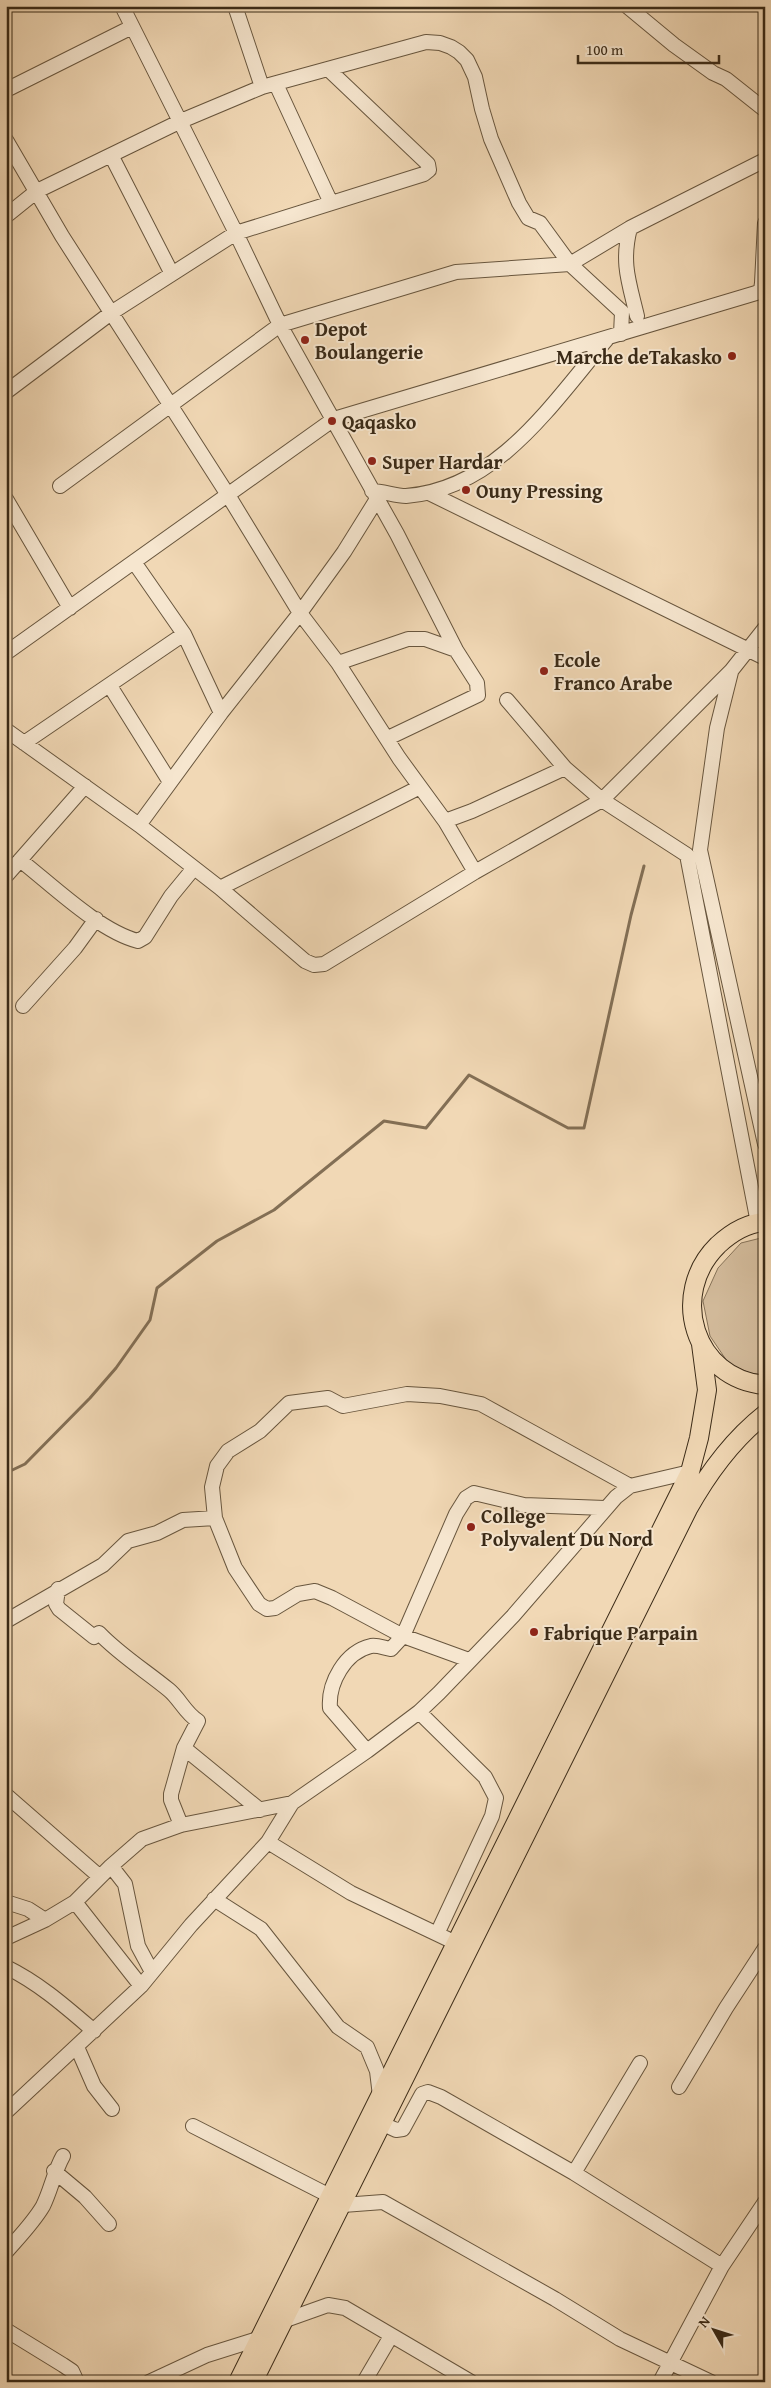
<svg xmlns="http://www.w3.org/2000/svg" width="771" height="2388" viewBox="0 0 771 2388" font-family="'Gentium Book Plus',serif">
  <style>
    .green { fill: #d2ba9a; stroke: #867258 }
    .lines { fill: none; stroke-linecap: round; stroke-linejoin: round }
    .stream { stroke: #836f55; stroke-width: 3 }
    .minor-casing { stroke: #68563e; stroke-width: 16 }
    .major-casing { stroke: #3a2a17; stroke-width: 20 }
    .minor { stroke: #f6e6cf; stroke-width: 14 }
    .major { stroke: #f1d8b5; stroke-width: 18 }
    .poi-dot { fill: #8f2418; stroke: #f6e6cf; stroke-width: 2 }
    .labels { text-anchor: middle; dominant-baseline: central; stroke-width: 4; stroke-linejoin: round; paint-order: stroke }
    .poi-label { font-size: 20px; font-weight: bold; fill: #3a2a17; stroke: #f6e6cf; text-anchor: start }
  </style>
  <rect width="100%" height="100%" fill="#f1d8b5"/>
  <filter id="stains"><feTurbulence type="fractalNoise" baseFrequency=".004" numOctaves="4"/><feColorMatrix values="0 0 0 0 .2 0 0 0 0 .09 0 0 0 0 .02 0 0 0 .5 -.17"/></filter>
  <radialGradient id="worn" r=".72"><stop offset=".6" stop-color="#630" stop-opacity="0"/><stop offset="1" stop-color="#630" stop-opacity=".3"/></radialGradient>
  <path class="green" d="M765,1237V1375L750,1373L729,1364L710,1336L703,1301L718,1268L741,1243Z"/>
  <g class="lines">
    <path class="stream" d="M6,1473L25,1464L90,1398L116,1368L150,1320L157,1288L217,1241L274,1210L384,1121L426,1128L469,1075L568,1128H584L631,915L644,866"/>
    <g class="minor-casing">
      <path id="minor" d="M122,6L236,233L280,325L397,534L456,650L477,683L478,695L388,738
        M627,6L674,45L713,73L726,79L765,110
        M276,84L331,203
        M262,87L426,42L440,43L451,47L459,52L467,60L475,77L482,109L491,139L519,203L528,218L540,223L570,264L630,228L765,160
        M6,90L132,27
        M6,140L62,236L228,495L300,613L338,663L399,758L445,821L472,811L565,768
        M111,155L172,274
        M6,216L37,191L181,121L262,87L235,6
        M630,228C621,263 629,282 637,316
        M6,392L111,313L236,233L424,174L429,170L428,164L328,69
        M60,486L280,325L456,272L570,264L622,312L621,334
        M372,491C383,491 395,496 406,496C498,489 553,402 607,339
        M429,493L765,658
        M6,499L70,608
        M134,562L184,634L221,713
        M6,653L334,419L756,293L761,290L762,283L765,223
        M338,663L408,639H425L456,650
        M731,672L717,728L700,850L765,1144
        M110,686L170,782
        M507,700L565,768L602,800L687,855L758,1223
        M6,730L139,825L220,888L305,961L314,965L324,964L475,872L602,800L731,671L765,628
        M24,743L184,634
        M445,821L475,872
        M139,825L221,713L300,613L344,552L377,499
        M20,860C52,885 99,931 138,941L145,937L171,896L194,868
        M6,876L85,786
        M220,888L420,787
        M23,1006L75,948L96,919
        M58,1589L56,1604L59,1609L94,1637L99,1633C120,1655 146,1671 169,1690C180,1699 185,1713 198,1721L184,1748L171,1794V1800L181,1825
        M6,1621L103,1565L128,1541L157,1533L183,1520L215,1518
        M469,1660L403,1636L332,1598L315,1591L298,1594L275,1608L267,1609L259,1604L235,1568L215,1518L212,1487L217,1466L228,1451L260,1431L289,1403L328,1398L343,1406L407,1394L440,1396L481,1404L630,1486
        M419,1712L485,1777L496,1798L492,1816L437,1934
        M184,1748L260,1810
        M367,1751L330,1708C328,1683 345,1652 371,1646C378,1645 384,1648 391,1649L403,1636L456,1514L466,1498L474,1493L524,1505L605,1508
        M6,1795L100,1877
        M268,1842L351,1893L456,1943
        M111,1866L125,1884L138,1946L152,1972
        M214,1899L261,1929L338,2027L367,2047L377,2071L380,2096
        M6,1902L28,1909L45,1920
        M75,1902L141,1986
        M6,1938L45,1920L75,1902L111,1866L142,1839L181,1825L292,1803
        M6,1967C39,1983 66,2007 94,2031
        M77,2047L94,2086L112,2109
        M679,2087L726,2008L765,1948
        M6,2112L141,1986L191,1925L268,1842L292,1803L367,1751L419,1712L439,1693L513,1616L616,1497L630,1486L690,1472
        M381,2123L396,2130L403,2129L422,2094L428,2092L441,2097L574,2173L722,2266
        M193,2126L330,2196
        M54,2171L85,2197L109,2224
        M574,2173L640,2063
        M343,2205L383,2202L555,2299L620,2339L711,2382
        M6,2252C19,2237 33,2223 43,2206C51,2190 54,2172 63,2156
        M283,2321L328,2305L345,2308L471,2382
        M6,2330L63,2365L72,2371L77,2382
        M149,2382L207,2355L258,2339
        M364,2382L391,2336
        M660,2382L722,2266L765,2202"/>
    </g>
    <g class="major-casing">
      <path id="major" d="M765,1222C747,1223 730,1234 718,1245C668,1294 694,1379 765,1385
        M238,2382L690,1472L699,1438L707,1390L701,1344
        M253,2382L688,1509C708,1473 732,1440 765,1414"/>
    </g>
    <use href="#minor" class="minor"/>
    <use href="#major" class="major"/>
  </g>
  <g class="poi-dot">
    <circle cx="305" cy="340" r="5"/>
    <circle cx="732" cy="356" r="5"/>
    <circle cx="332" cy="421" r="5"/>
    <circle cx="372" cy="461" r="5"/>
    <circle cx="466" cy="490" r="5"/>
    <circle cx="544" cy="671" r="5"/>
    <circle cx="471" cy="1527" r="5"/>
    <circle cx="534" cy="1632" r="5"/>
  </g>
  <g class="labels">
    <g class="poi-label">
      <text x="315" y="328">Depot<tspan x="315" dy="23">Boulangerie</tspan></text>
      <text x="722" y="356" text-anchor="end">Marche deTakasko</text>
      <text x="342" y="421">Qaqasko</text>
      <text x="382" y="461">Super Hardar</text>
      <text x="476" y="490">Ouny Pressing</text>
      <text x="554" y="659">Ecole<tspan x="554" dy="23">Franco Arabe</tspan></text>
      <text x="481" y="1515">College<tspan x="481" dy="23">Polyvalent Du Nord</tspan></text>
      <text x="544" y="1632">Fabrique Parpain</text>
    </g>
  </g>
  <rect width="771" height="2388" fill="none" stroke="#f1d8b5" stroke-width="25"/>
  <rect x="8" y="8" width="756" height="2373" fill="none" stroke="#3a2a17" stroke-width="2.5"/>
  <rect x="12" y="12" width="746" height="2363" fill="none" stroke="#3a2a17"/>
  <g transform="translate(714 2330) rotate(309)" stroke="#f6e6cf" stroke-width="4" paint-order="stroke">
  <path d="M0-4L9 19L0 12L-9 19Z" fill="#3a2a17"/>
  <text y="-8" font-size="14" font-weight="bold" text-anchor="middle" fill="#3a2a17">N</text>
  </g>
  <path d="M578 55v8h141v-8" fill="none" stroke="#3a2a17" stroke-width="2.5"/>
  <text x="586" y="55" font-size="15" fill="#3a2a17" stroke="#f6e6cf" stroke-width="4" paint-order="stroke">100 m</text>
  <rect width="100%" height="100%" filter="url(#stains)"/>
  <rect width="100%" height="100%" fill="url(#worn)"/>
</svg>
